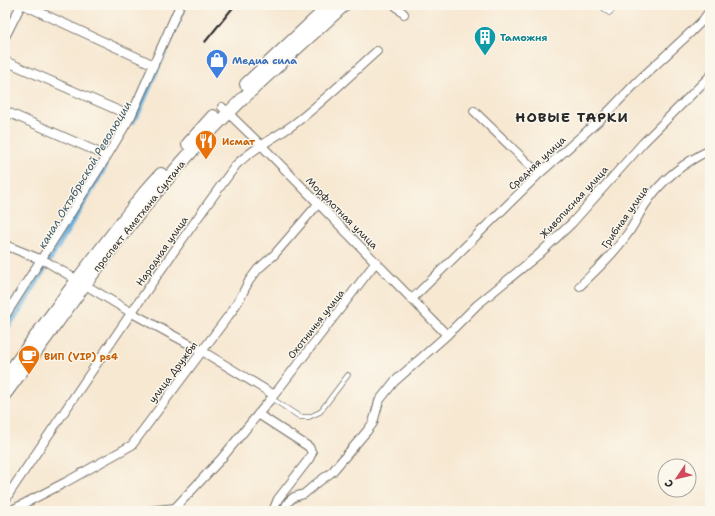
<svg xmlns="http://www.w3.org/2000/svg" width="715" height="516" viewBox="0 0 715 516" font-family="'Shantell Sans',sans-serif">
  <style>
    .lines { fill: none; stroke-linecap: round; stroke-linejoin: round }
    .canal { stroke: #65afde; stroke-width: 7 }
    .service-casing { stroke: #726d65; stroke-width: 5.5 }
    .minor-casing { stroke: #726d65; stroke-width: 10 }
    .primary-casing { stroke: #726d65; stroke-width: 14 }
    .service { stroke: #fff; stroke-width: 4 }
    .minor { stroke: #fff; stroke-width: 8 }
    .primary { stroke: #fff; stroke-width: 12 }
    .rail { stroke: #2b2b2b; stroke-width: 2 }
    .labels { text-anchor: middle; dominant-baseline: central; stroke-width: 3; stroke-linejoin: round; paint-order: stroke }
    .culture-label { font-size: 10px; font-weight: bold; fill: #0d838f; stroke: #fbf7ec; text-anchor: start }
    .shop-label { font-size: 10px; font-weight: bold; fill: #366cbe; stroke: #fbf7ec; text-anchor: start }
    .food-label { font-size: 10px; font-weight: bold; fill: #c56008; stroke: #fbf7ec; text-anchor: start }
    .street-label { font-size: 10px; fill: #2b2b2b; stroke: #fbf7ec }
    .water-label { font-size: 11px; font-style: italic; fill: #3f596a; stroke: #fbf7ec }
    .district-label { font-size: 14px; font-weight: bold; letter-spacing: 1px; fill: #2b2b2b; stroke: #fbf7ec }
  </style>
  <rect width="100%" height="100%" fill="#fbf7ec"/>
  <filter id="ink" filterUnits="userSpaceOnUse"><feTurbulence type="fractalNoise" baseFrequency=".025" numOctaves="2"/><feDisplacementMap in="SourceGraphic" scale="8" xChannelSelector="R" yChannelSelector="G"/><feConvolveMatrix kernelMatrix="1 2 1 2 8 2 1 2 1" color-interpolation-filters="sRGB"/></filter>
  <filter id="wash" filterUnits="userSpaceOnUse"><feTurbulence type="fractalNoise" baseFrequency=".012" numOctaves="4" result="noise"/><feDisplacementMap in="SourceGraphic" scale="16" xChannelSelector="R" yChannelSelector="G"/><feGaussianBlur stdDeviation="0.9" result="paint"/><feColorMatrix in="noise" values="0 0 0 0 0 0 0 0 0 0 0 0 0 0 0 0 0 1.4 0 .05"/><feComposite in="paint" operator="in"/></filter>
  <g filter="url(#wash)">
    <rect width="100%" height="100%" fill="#f7e8d2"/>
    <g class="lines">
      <path class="canal" d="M132,121L138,111L184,5
        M5,329L22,305L104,167"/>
    </g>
  </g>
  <g filter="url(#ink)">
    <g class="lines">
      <g class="service-casing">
        <path id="service" d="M600,5L609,13L618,5
          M271,398L300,417H309L320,412L348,375"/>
      </g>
      <g class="minor-casing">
        <path id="minor" d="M24,5L154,65
          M395,5L404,14
          M5,37L21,5
          M5,61L131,116
          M222,107L262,146L447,335
          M5,111L107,156
          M474,111L539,174
          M5,245L47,262L132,313L202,351L274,395
          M580,286C596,270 613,255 626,236C634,226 639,213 647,202C663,178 685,162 710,150
          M412,299L539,174L604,116L637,82L691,32L703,20L710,10
          M5,316L107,156L131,116L180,5
          M258,414L309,447L312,453L309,459L278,499L273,511
          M5,501L10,492C84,383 157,272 236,165C253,148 275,138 294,124C323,102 349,76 377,51
          M10,511L66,482L132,445L232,311L239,300L249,281L258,269L274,255L318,204
          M148,511L175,508L221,459L274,395L376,262
          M283,511L289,501L294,497L304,494L317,483L332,472L367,431L373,423L379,401L394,382L447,335L477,305L538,255L572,223L643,143L710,76"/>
      </g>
      <g class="primary-casing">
        <path id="primary" d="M246,84L330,5
          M188,144L213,116
          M5,378L77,280L144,193L161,174
          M5,394C63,316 118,234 183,161C232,105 289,56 344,5"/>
      </g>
      <use href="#service" class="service"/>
      <use href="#minor" class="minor"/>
      <use href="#primary" class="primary"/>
      <path class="rail" d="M205,42L235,5"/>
    </g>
  </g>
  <defs>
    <g id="building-pin" transform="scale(1.15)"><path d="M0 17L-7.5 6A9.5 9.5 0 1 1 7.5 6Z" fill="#0f9aa8" stroke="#fbf7ec"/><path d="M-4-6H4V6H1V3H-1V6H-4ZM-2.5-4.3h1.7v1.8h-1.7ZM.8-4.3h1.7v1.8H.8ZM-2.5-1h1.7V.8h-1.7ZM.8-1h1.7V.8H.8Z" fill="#fff"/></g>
    <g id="shop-pin" transform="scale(1.15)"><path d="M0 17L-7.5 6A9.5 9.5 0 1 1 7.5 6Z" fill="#3f7fe0" stroke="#fbf7ec"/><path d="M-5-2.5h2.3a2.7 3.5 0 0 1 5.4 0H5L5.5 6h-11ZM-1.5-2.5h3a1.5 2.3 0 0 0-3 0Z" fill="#fff"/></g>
    <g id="restaurant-pin" transform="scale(1.15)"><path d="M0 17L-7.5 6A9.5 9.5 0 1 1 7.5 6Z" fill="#e8710a" stroke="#fbf7ec"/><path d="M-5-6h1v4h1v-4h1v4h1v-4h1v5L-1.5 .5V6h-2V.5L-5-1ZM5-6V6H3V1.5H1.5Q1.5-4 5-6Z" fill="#fff"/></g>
    <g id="cafe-pin" transform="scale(1.15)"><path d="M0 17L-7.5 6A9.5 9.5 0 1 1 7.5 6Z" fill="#e8710a" stroke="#fbf7ec"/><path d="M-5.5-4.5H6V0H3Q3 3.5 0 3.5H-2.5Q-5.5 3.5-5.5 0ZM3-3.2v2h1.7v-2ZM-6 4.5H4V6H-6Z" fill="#fff"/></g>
  </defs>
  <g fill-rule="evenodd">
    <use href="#building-pin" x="485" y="37"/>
    <use href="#shop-pin" x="217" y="60"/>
    <use href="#restaurant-pin" x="206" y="141"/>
    <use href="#cafe-pin" x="29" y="356"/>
  </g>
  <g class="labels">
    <g class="culture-label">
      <text x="500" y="37">Таможня</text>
    </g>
    <g class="shop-label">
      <text x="232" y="60">Медиа сила</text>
    </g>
    <g class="food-label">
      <text x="222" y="141">Исмат</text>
      <text x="44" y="356">ВИП (VIP) ps4</text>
    </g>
    <g class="street-label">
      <text transform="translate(537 163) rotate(-43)">Средняя улица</text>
      <text transform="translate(574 202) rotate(-47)">Живописная улица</text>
      <text transform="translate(342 213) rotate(45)">Морфлотная улица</text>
      <text transform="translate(139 216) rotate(-51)">проспект Аметхана Султана</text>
      <text transform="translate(625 217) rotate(-55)">Грибная улица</text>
      <text transform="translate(162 251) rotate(-55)">Народная улица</text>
      <text transform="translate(316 324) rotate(-52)">Охотничья улица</text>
      <text transform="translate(173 372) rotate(-53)">улица Дружбы</text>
    </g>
    <g class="water-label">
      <text transform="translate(85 175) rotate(-59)">канал Октябрьской Революции</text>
    </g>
    <g class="district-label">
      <text x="572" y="117">НОВЫЕ ТАРКИ</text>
    </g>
  </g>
  <rect width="715" height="516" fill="none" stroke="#fbf7ec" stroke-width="20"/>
  <g transform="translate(677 478) rotate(235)"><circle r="19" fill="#fbf7ec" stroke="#a8a59f"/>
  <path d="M0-3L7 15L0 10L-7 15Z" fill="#d1495b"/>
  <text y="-6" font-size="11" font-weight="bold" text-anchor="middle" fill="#2b2b2b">С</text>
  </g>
</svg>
